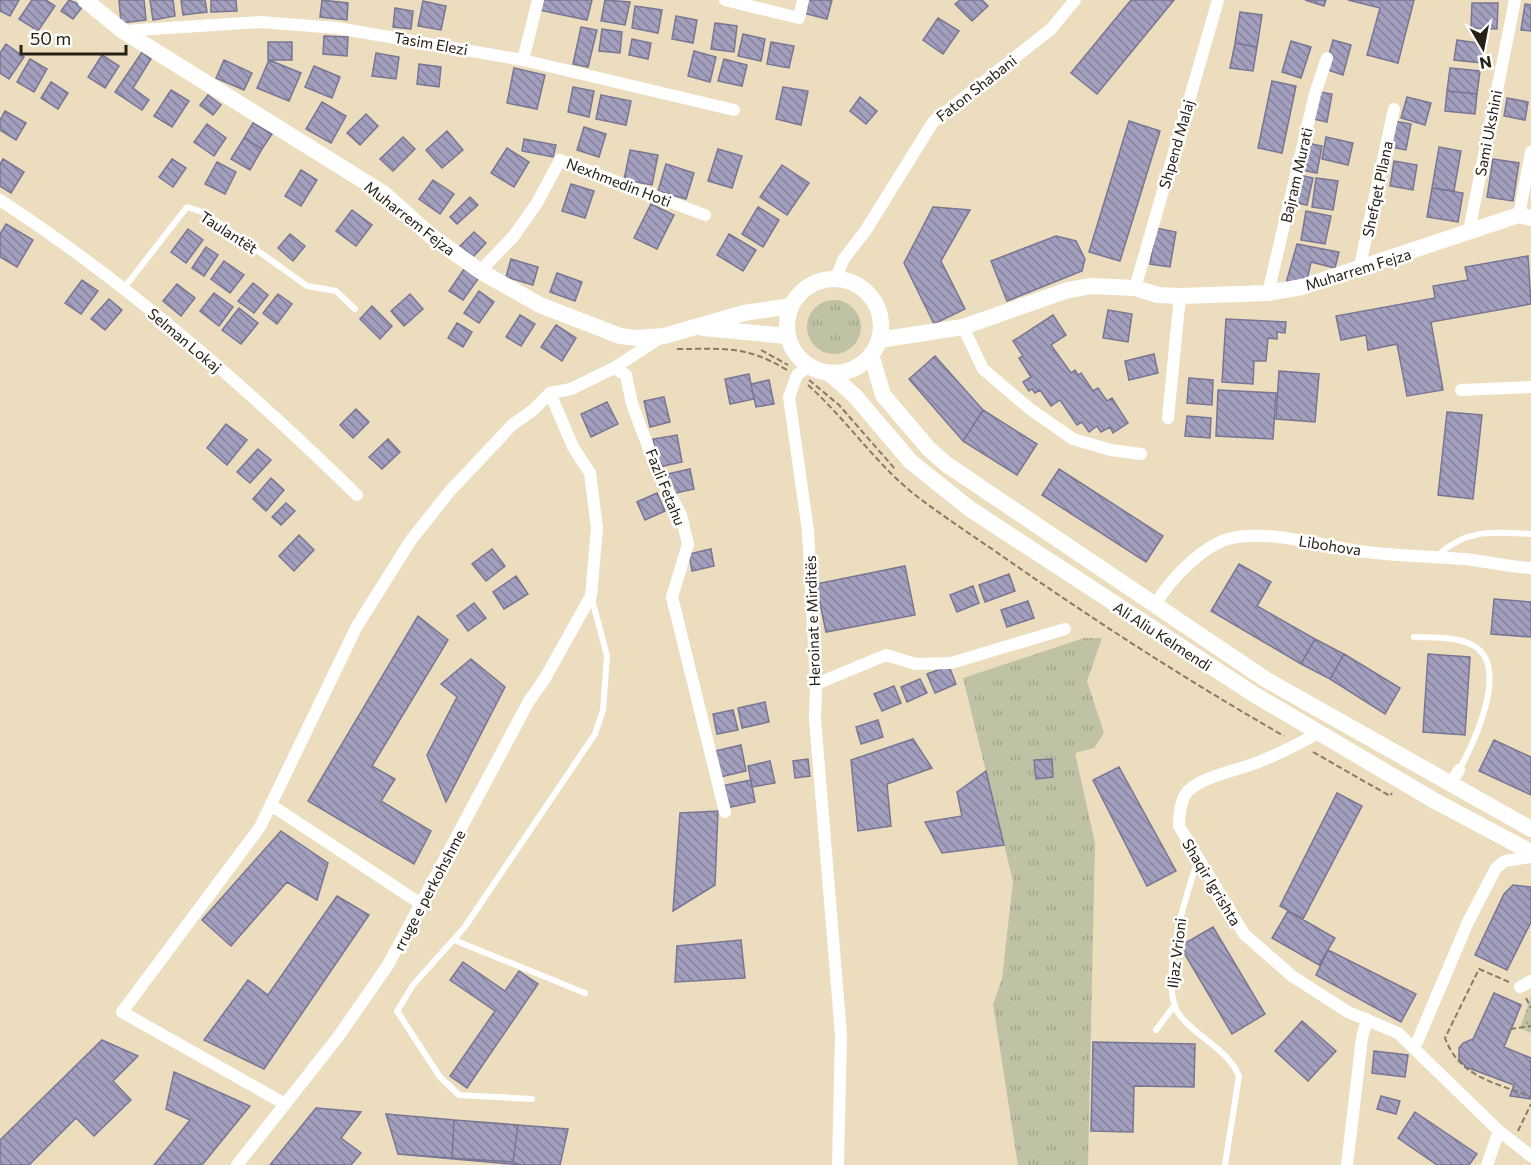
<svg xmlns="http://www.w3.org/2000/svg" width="1531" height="1165" viewBox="0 0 1531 1165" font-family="Commissioner,sans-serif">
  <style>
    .grass { fill: url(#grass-tufts) }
    .park { fill: url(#park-dots) }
    .building { fill: url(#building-back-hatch); stroke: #797693; stroke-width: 1.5 }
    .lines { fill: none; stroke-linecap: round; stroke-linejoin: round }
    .path { stroke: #867b67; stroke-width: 2; stroke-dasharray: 6 3; stroke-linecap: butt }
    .lane { stroke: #fff; stroke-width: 6 }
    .street { stroke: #fff; stroke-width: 12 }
    .secondary { stroke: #fff; stroke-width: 16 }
    .labels { text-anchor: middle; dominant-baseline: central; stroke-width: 5; stroke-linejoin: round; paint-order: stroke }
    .street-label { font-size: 15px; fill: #262015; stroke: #fff }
  </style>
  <defs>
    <pattern id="grass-tufts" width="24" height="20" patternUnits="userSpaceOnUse" patternTransform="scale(1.5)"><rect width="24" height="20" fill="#bfc2a4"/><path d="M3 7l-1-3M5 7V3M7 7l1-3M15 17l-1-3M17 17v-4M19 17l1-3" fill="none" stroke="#a4a68c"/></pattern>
    <pattern id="park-dots" width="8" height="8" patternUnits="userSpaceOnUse" patternTransform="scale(1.5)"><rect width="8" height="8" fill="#bfc2a4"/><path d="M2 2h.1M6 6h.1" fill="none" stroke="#a4a68c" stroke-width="1.8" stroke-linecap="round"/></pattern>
    <pattern id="building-back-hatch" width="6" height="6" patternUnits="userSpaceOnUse" patternTransform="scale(1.5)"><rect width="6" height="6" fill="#a3a0bf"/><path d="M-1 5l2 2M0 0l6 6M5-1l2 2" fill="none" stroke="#85829a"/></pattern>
  </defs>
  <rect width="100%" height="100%" fill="#ecddbe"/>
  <path class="grass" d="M807 327a27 27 0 1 1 54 0a27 27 0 1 1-54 0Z
    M1084,638H1102L1087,681L1104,733L1094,748L1075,753L1095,843L1088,1165H1018L993,1004L1002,979L1013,881L963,678Z"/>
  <path class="park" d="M1531,997V1033L1520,1028Z"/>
  <path class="building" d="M0,0H19L10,16L0,11Z
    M32,0H46L55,6L38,31L19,19Z
    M69,0L83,6L73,19L61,11Z
    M119,0H144L146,20L121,23Z
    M150,0H173L175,16L153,20Z
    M181,0H205L207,12L183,15Z
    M211,0H236L237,11L211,12Z
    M322,0L348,3L347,20L320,17Z
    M541,0H592L587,20L539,10Z
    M605,0L630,2L625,25L601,21Z
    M806,0H832L827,19L803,13Z
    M960,0H982L988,6L972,21L955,4Z
    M1131,0H1174L1097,94L1071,73Z
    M1305,0H1326L1324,6Z
    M1348,0H1414L1398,63L1367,55L1380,8Z
    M423,1L446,6L441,30L418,26Z
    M1472,3H1498L1497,29L1471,28Z
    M1525,4L1531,5V31L1521,30Z
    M635,6L662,10L658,33L632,28Z
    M395,8L413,11L411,29L393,27Z
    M1240,12L1262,15L1257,47L1235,43Z
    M676,16L697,20L693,43L672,39Z
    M938,18L959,31L943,54L923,40Z
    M715,23L737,26L734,52L711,49Z
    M581,27L597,30L588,67L573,64Z
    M602,29L622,32L620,53L599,51Z
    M743,34L765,39L761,61L738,56Z
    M324,36L348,37L347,56L323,54Z
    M632,39L651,43L648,59L629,55Z
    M1333,40L1351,45L1343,75L1325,69Z
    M1457,40L1484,44L1482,63L1454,60Z
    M1291,41L1311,47L1301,78L1282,72Z
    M268,42H292V60H268Z
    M771,42L794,46L789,68L767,64Z
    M1235,43L1257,47L1253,71L1230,68Z
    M6,44L24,57L9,79L0,73V53Z
    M694,51L716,57L710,82L688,76Z
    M142,52L151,59L133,88L149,100L142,110L115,92Z
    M376,53L399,57L396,79L372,76Z
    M102,55L119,66L105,88L88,77Z
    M30,59L47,69L34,92L17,82Z
    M724,59L747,65L742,86L718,81Z
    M224,60L252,73L244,90L216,78Z
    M269,60L301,73L289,101L257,88Z
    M419,64L441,67L439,87L417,84Z
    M314,66L340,77L332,98L305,87Z
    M514,68L545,75L537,109L507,103Z
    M1450,68L1480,71L1477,94L1447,91Z
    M1272,81L1296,86L1282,153L1258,148Z
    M51,82L68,93L58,109L41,98Z
    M573,87L594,91L589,117L568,112Z
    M783,87L808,91L801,125L776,119Z
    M171,90L189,101L172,127L154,116Z
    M1314,91L1332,94L1327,122L1309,118Z
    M1447,91L1477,94L1475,114L1445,111Z
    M208,95L221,105L213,115L200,105Z
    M601,95L631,101L626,125L596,119Z
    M860,97L877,111L866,124L850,111Z
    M1407,97L1431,103L1425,125L1401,118Z
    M1507,98L1528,102L1525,120L1504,116Z
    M322,102L346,116L331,143L306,129Z
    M5,111L26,123L16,140L0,130V120Z
    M366,114L378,126L360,145L347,133Z
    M1129,121L1160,131L1120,261L1089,252Z
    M1394,121L1411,124L1406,150L1389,147Z
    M253,123L272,134L262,149L244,138Z
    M207,124L226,138L214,156L194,142Z
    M584,127L606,134L599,157L577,150Z
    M447,131L463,150L442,168L426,150Z
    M403,137L415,149L393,171L380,159Z
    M1326,137L1353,143L1348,165L1322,159Z
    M244,138L262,149L250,170L231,159Z
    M524,139L556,145L553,157L522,151Z
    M1302,142L1322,146L1317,173L1296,169Z
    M1439,147L1461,151L1454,191L1432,188Z
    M507,148L529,162L514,187L491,173Z
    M718,149L742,156L732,188L708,181Z
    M630,150L658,155L652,185L624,180Z
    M3,159L24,172L11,193L0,186V164Z
    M172,159L186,168L173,187L159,177Z
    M1493,159L1519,163L1513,201L1487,197Z
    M1394,161L1417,165L1413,190L1390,186Z
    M217,162L236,172L225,194L205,184Z
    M666,164L694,173L686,199L658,191Z
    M782,165L809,183L787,215L760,197Z
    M301,170L317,180L301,206L285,196Z
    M1295,174L1313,178L1307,205L1289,201Z
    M1316,178L1338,181L1333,210L1312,207Z
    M433,180L454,194L440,214L419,199Z
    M571,184L594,191L585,218L562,211Z
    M1432,188L1463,193L1458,222L1427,217Z
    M470,197L478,205L457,224L450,217Z
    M651,204L674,215L657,249L634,238Z
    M758,207L779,220L763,247L742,234Z
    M933,207L970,210L941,261L965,309L934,324L904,263Z
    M352,210L372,225L356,246L336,231Z
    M1306,211L1331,216L1325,244L1301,240Z
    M6,224L33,240L17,267L0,257V234Z
    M1156,228L1176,232L1170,267L1150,264Z
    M188,229L203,240L186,263L171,252Z
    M474,232L486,243L471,259L459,247Z
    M290,234L305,246L293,261L278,248Z
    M729,234L756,250L743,271L717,255Z
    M1056,236L1076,241L1085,259L1082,271L1007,301L991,261Z
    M1297,244L1339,252L1335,268L1311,262L1307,280L1286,283Z
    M206,247L218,255L204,276L192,268Z
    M1528,256L1531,304L1431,322L1443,390L1407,396L1397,344L1368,350L1366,335L1341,340L1336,316L1435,298L1433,286L1468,280L1465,267Z
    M511,259L538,267L533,285L506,277Z
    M224,261L244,275L230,293L211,279Z
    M464,269L478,279L463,300L449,291Z
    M557,273L582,282L575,301L550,292Z
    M82,280L98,291L81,314L65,303Z
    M253,283L268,295L254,313L238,301Z
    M177,284L195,298L181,316L163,301Z
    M479,291L494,302L479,323L464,313Z
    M214,293L233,307L219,326L200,311Z
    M278,294L292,304L277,324L263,313Z
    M410,294L423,309L404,326L391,311Z
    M109,299L122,310L105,330L91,319Z
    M372,306L392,326L380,339L360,319Z
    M239,308L258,323L241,344L222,330Z
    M1108,310L1132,314L1128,342L1103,338Z
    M520,315L535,324L521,346L506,337Z
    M1053,315L1066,335L1051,345L1071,373L1075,370L1078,375L1081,373L1093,391L1098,388L1107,401L1112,398L1128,423L1113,433L1110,427L1101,432L1097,426L1089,432L1082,422L1077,425L1060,400L1051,406L1040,390L1035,393L1032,389L1029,391L1023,382L1031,377L1019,358L1023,356L1013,341Z
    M1226,319L1286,322L1285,333L1277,332V339L1268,338L1266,361H1254L1253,384L1222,382Z
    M457,323L472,332L463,347L448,338Z
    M556,325L576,338L562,361L541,347Z
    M1154,354L1158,373L1129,380L1125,361Z
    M935,356L983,410L963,441L909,379Z
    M1279,371L1319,374L1315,422L1276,419Z
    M749,374L754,399L730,404L725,379Z
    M1189,378L1213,380L1212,405L1187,403Z
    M769,380L774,404L756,407L751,384Z
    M1218,390L1276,393L1273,439L1216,436Z
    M664,397L670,422L650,427L644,401Z
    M607,402L618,424L591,437L581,414Z
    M356,409L369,422L353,438L340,425Z
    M983,410L1037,444L1017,475L963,441Z
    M1447,412L1482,415L1473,499L1438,495Z
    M1187,416L1211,418L1210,438L1185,436Z
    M226,424L247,440L227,465L207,448Z
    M677,435L682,462L659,467L653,439Z
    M388,439L400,452L382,469L369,457Z
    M258,449L271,460L250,483L237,472Z
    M690,469L694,489L671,494L667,474Z
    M1059,469L1163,536L1146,562L1042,495Z
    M271,478L284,490L266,511L253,499Z
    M657,493L665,511L645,520L637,502Z
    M286,503L295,511L281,525L272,517Z
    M299,535L314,550L294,571L279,556Z
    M492,549L505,566L486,581L472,564Z
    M711,549L714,566L692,571L689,554Z
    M1239,564L1271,582L1257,606L1315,639L1301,664L1211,611Z
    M905,566L915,615L826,632L816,584Z
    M1009,574L1015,591L985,602L979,585Z
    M516,576L528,594L504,609L493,592Z
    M973,586L979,603L957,612L950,595Z
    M1494,599L1531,602V637L1491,634Z
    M1028,601L1034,618L1007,627L1001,610Z
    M474,603L486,618L468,631L457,616Z
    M418,616L448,640L372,766L395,779L381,801L431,831L414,864L308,801Z
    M1315,639L1344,654L1330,679L1301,664Z
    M1344,654L1400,688L1385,714L1330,679Z
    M1428,654L1470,657L1465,735L1423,732Z
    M471,659L505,687L446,802L427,755L457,697L441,684Z
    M949,666L956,684L935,693L927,674Z
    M920,679L927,693L907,702L901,687Z
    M894,686L901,703L882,711L874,694Z
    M765,702L769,722L742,728L738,708Z
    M733,710L738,730L717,734L713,714Z
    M878,720L883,737L861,744L856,727Z
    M913,739L932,768L887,784L891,826L858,831L851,760Z
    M1494,740L1531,757V795L1479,771Z
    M741,745L746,771L720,777L715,751Z
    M808,759L810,776L795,778L793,761Z
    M1052,759L1053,777L1036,779L1034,760Z
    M770,761L775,783L752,787L748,766Z
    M1119,767L1176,871L1147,886L1093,780Z
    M986,771L1004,845L942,853L925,822L962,816L957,792Z
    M751,780L755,802L726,808L721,786Z
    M1337,793L1362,806L1303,919L1280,906Z
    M718,811L715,885L673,911L680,813Z
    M281,831L328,863L317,900L287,882L231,946L202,920Z
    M1513,885L1531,887V922L1507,970L1475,955L1504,894Z
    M337,896L369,915L264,1069L204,1040L248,980L268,995Z
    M1288,911L1335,938L1319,965L1272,938Z
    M1213,927L1265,1014L1232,1034L1180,946Z
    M741,940L745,978L675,982L677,946Z
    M1328,950L1416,994L1401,1022L1316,975Z
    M463,962L505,991L519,971L538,984L467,1088L450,1076L495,1011L450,980Z
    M1494,993L1521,1005L1504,1047L1531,1058V1099L1510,1096L1514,1085L1466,1067L1459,1059V1048L1463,1043L1473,1039Z
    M1302,1021L1336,1051L1308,1081L1275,1051Z
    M102,1040L138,1056L113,1081L131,1100L94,1136L76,1118L29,1165H0V1140Z
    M1093,1042L1195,1044L1194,1087L1134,1086L1133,1132L1091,1131Z
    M1374,1051L1408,1055L1405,1077L1372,1073Z
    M174,1072L250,1106L202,1165H154L190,1120L166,1109Z
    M1381,1096L1400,1101L1396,1114L1377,1109Z
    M316,1108L361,1112L341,1138L361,1153L351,1165H270Z
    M1415,1112L1477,1154L1469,1165H1437L1398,1138Z
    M386,1114L454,1120L568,1129L560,1165H521L398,1154Z
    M386,1114L454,1120L452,1158L398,1154Z
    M454,1120L518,1125L513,1162L452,1158Z
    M518,1125L568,1129L560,1165H521L513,1162Z"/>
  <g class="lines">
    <path class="path" d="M677,349C723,349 746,345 787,370
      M761,350L788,365
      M809,380L839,405L895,469
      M808,385C848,421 877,466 919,498C947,519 976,538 1005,558C1095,621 1188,681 1284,736
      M1313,752L1390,796L1392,793
      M1509,982L1479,969L1445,1038C1460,1078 1495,1082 1531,1097
      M1526,998L1531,1008
      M1510,1029L1531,1026
      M1518,1131L1531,1104"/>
    <path class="lane" d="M124,288L187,207L205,213L307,286L336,291L355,309
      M1437,556C1467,528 1493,532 1531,534
      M1414,637C1434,638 1456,636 1474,646C1510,667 1474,743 1459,770
      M1198,860C1186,895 1155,988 1182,1018C1201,1040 1227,1049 1239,1076L1225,1165
      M454,940L585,993
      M1156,1030L1174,1006
      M532,1099L459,1095L440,1077L397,1011L413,985L464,928L595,734L603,710L607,656L592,599"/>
    <path class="street" d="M725,0L799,18L803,0
      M123,31L260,22L337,28L523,60L734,110
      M523,60L538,0
      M0,200C130,285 246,387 357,495
      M1519,215L1531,152
      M1469,231L1515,0
      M1359,270L1394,109
      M480,271L513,237L537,203L560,160L705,215
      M836,279L843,260L866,230L933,122L1051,29L1075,0
      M1135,288L1218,0
      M1268,293L1315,94L1327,58
      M963,327L983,369L1030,409L1073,439L1111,450L1141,454
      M663,336L614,368L626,375L632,404L657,470L681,515L688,544L672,597L725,812
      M809,366L797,375L789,397L808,531L816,684L815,719L841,1035L838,1165
      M1461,390L1531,387
      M1168,418L1180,296
      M1155,605C1168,582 1201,547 1228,539C1265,529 1321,545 1359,551C1393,556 1429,556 1463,559C1486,561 1508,567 1531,568
      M816,684L886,655L916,664L951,663L1065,629
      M1319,732C1299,745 1278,754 1256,763C1238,770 1195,778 1185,795C1180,804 1179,816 1179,826L1244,934L1292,976L1348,1012L1398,1033L1499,1131L1531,1156
      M1450,785L1459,770
      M271,805L421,904
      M1520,987L1531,981
      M1415,1047L1468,922L1496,868L1505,861L1531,857
      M285,1104L122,1012L260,827L357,626L411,540L450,491L512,425L533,410L550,393L571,389L614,368
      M237,1165L338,1037L388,965L529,701L544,680L591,596L597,528L590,473L573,447L550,393
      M1347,1165L1362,1038L1367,1019
      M1487,1165L1499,1131"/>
    <path class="secondary" d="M85,0L123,31L383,193L431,236L480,271L540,305L620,336L637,338L664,336L744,313L791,306
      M787 326a47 47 0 1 1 94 0a47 47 0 1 1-94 0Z
      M703,328L787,336
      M879,340L963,327L1068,290L1091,286L1135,288L1158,295L1180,296L1268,293L1302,287L1519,215L1531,218
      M871,354L883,395L929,449L946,464L1265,679L1531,829
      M829,373L855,396L911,462L970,509L1255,695L1435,801L1531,852"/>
  </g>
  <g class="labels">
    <g class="street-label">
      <text transform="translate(431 43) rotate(10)">Tasim Elezi</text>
      <text transform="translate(976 88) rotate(-38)">Faton Shabani</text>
      <text transform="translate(1488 133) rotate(-79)">Sami Ukshini</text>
      <text transform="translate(1176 144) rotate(-74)">Shpend Malaj</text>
      <text transform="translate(1296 175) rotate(-77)">Bajram Murati</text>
      <text transform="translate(619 182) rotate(21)">Nexhmedin Hoti</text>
      <text transform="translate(1377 189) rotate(-78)">Shefqet Pllana</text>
      <text transform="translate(410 218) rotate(38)">Muharrem Fejza</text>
      <text transform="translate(229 232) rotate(33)">Taulantët</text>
      <text transform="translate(1358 269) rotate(-17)">Muharrem Fejza</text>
      <text transform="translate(185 340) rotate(40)">Selman Lokaj</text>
      <text transform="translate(666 487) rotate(68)">Fazli Fetahu</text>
      <text transform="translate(1330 545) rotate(9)">Libohova</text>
      <text transform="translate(812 621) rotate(-92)">Heroinat e Mirditës</text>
      <text transform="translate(1163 636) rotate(33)">Ali Aliu Kelmendi</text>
      <text transform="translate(1212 882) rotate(59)">Shaqir Igrishta</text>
      <text transform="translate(429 890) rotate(-62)">rruge e perkohshme</text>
      <text transform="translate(1176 953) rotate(-83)">Iljaz Vrioni</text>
    </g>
  </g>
  <g transform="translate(1483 48) rotate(170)" stroke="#ffffff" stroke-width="4.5" paint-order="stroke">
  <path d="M0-4.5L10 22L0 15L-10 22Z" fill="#262015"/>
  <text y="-9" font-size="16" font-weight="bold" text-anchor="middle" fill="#262015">N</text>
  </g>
  <path d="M21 45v9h105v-9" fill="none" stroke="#262015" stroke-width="3"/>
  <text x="30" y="45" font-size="18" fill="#262015" stroke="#ffffff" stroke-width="4.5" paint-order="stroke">50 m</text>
</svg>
